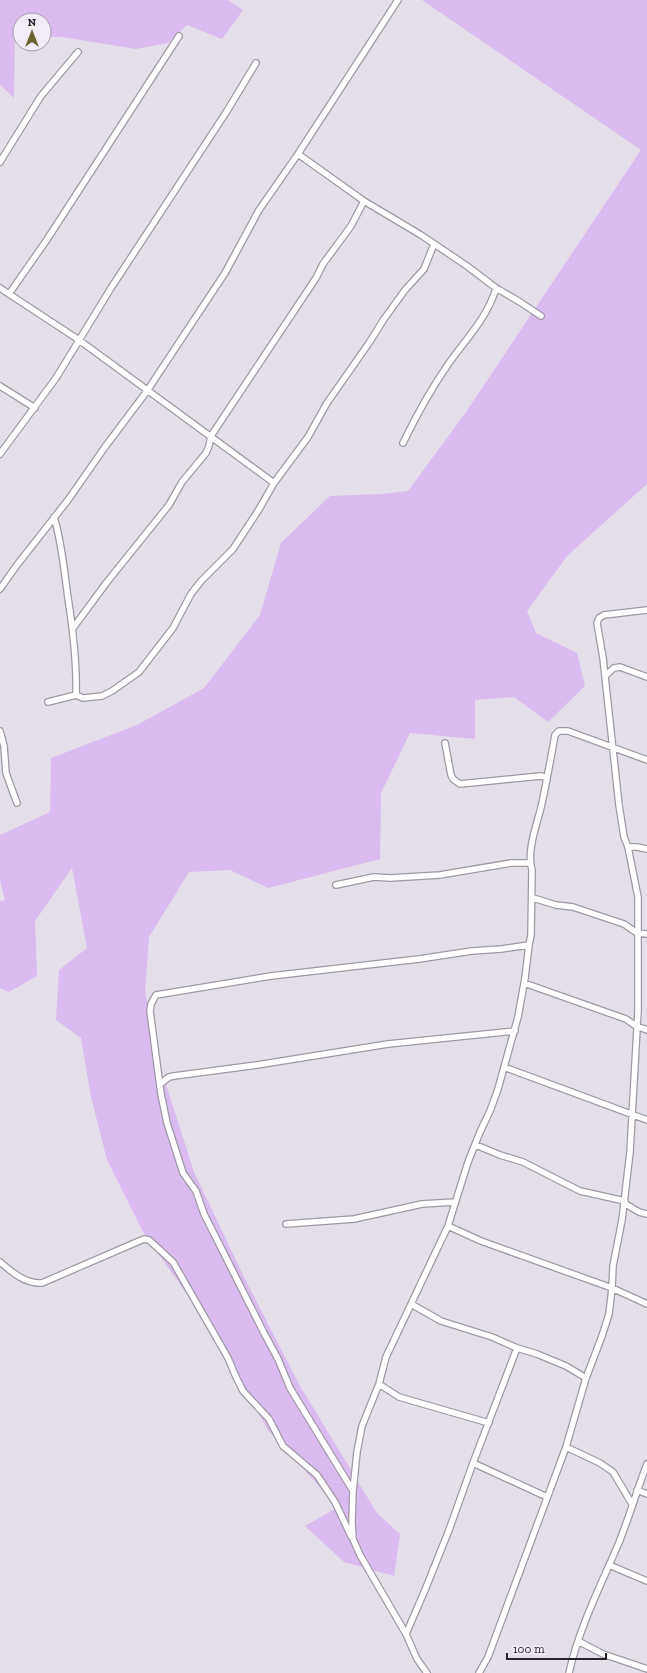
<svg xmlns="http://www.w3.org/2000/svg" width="647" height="1673" viewBox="0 0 647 1673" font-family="'Zilla Slab',serif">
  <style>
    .green { fill: #dabbef }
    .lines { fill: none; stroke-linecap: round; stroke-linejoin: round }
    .street-casing { stroke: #9e99a2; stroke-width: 8 }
    .street { stroke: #fff; stroke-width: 5.5 }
  </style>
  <rect width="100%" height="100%" fill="#e4dfe8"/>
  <path class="green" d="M0,0H228L243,10L222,39L187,25L168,43L136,49L62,37H44V20H20V38H15L14,98L0,85Z
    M422,0H647V484L567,556L527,611L536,633L577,653L585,686L548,722L514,697L475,700V739L410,733L381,793L380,859L268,888L230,870L189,872L149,937L145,992L163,1075L194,1172L244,1277L300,1386L377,1513L400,1534L394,1576L344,1562L305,1526L338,1507L268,1430L203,1317L143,1232L107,1160L91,1097L81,1038L56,1020L59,970L87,948L72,868L35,921L37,976L9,992L0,988V901L5,900L0,880V835L50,812L51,758L137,725L204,688L260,615L281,543L330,496L382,494L408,491L464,415L641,150Z"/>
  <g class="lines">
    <g class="street-casing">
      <path id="street" d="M298,154L364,201L421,235L467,266L496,288L520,302L541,316
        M0,162L41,96L78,52
        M0,288L79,340L274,483
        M9,294L46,241L179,36
        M0,386L35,408
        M403,443C417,414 431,389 449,363C466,339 488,317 496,288
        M0,454L56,378L111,288L227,111L256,63
        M54,517C62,543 64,570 68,598C73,630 77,662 76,695
        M0,589L17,565L68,500L105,447L147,391L225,273L259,210L298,154L398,0
        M73,628L107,582L169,505L182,482L206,453L209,446L211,436L316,278L323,264L351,226L364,201
        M605,676L614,668L620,667L647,677
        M48,702L76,695L83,698L102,696L112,691L139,672L173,628L191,594L201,581L233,549L258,511L274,483L308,437L327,403L369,343L384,319L405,290L424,269L434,244
        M0,731L4,746L6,773L17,803
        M445,743L451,775L453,779L460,784L540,776L546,777L547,780
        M628,847H637L647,849
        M336,885L374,877L390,878L440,875L511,863H530
        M533,898L556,905L573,907L624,924L637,933L647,934
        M524,983L626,1019L636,1026L647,1030
        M504,1067L647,1120
        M160,1084L169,1077L174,1076L257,1065L388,1044L515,1031
        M476,1145L500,1155L523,1162L580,1191L625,1201
        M624,1203L639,1212L647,1214
        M286,1224L354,1219L422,1204L455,1202
        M448,1226L481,1241L612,1288L647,1304
        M0,1262C12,1272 25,1284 42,1283L144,1239L149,1240L173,1262L228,1358L236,1377L243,1391L269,1419L283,1446L317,1475L335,1502L351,1536
        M411,1304L441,1321L492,1337L517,1348L537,1354L566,1366L586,1378
        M379,1384L399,1397L489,1423
        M566,1447L600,1463L613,1472L632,1504
        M473,1463L547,1497
        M637,1490L647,1494
        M353,1491L357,1452L362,1426L379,1384L386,1357L448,1226L468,1162L480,1132L490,1111L498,1089L518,1017L525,978L529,945L531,935L532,870C526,850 538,822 542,803C547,780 551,757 555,735L559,731H568L647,760
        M609,1565L647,1581
        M406,1634L425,1590L449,1530L473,1463L517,1348
        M578,1641L603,1654L647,1669
        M427,1673L417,1659L406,1634L360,1555L353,1539L352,1523L353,1491L290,1388L278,1359L264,1333L204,1214L196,1191L183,1173L167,1123L161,1094L150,1011L151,1004L156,995L271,976L419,959L472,951L501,949L529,945
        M479,1673L488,1657L566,1447L586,1378L602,1336L609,1314L612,1288L613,1266L622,1220L630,1152L638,1011V897L628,847L624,837L619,805L603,658L597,623L599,618L604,615L647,610
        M569,1673C579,1628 600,1587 618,1545C629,1518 637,1490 647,1464"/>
    </g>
    <use href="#street" class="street"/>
  </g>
  <g transform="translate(32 32)"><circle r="19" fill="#f1ecf5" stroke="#a09ca3"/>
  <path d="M0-3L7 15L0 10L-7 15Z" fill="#6b6431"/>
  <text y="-6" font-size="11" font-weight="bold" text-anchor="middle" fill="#262427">N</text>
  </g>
  <path d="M507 1653v6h99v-6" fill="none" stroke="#262427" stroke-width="2"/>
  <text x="513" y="1653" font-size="12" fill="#262427" stroke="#f1ecf5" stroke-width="3" paint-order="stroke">100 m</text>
</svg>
